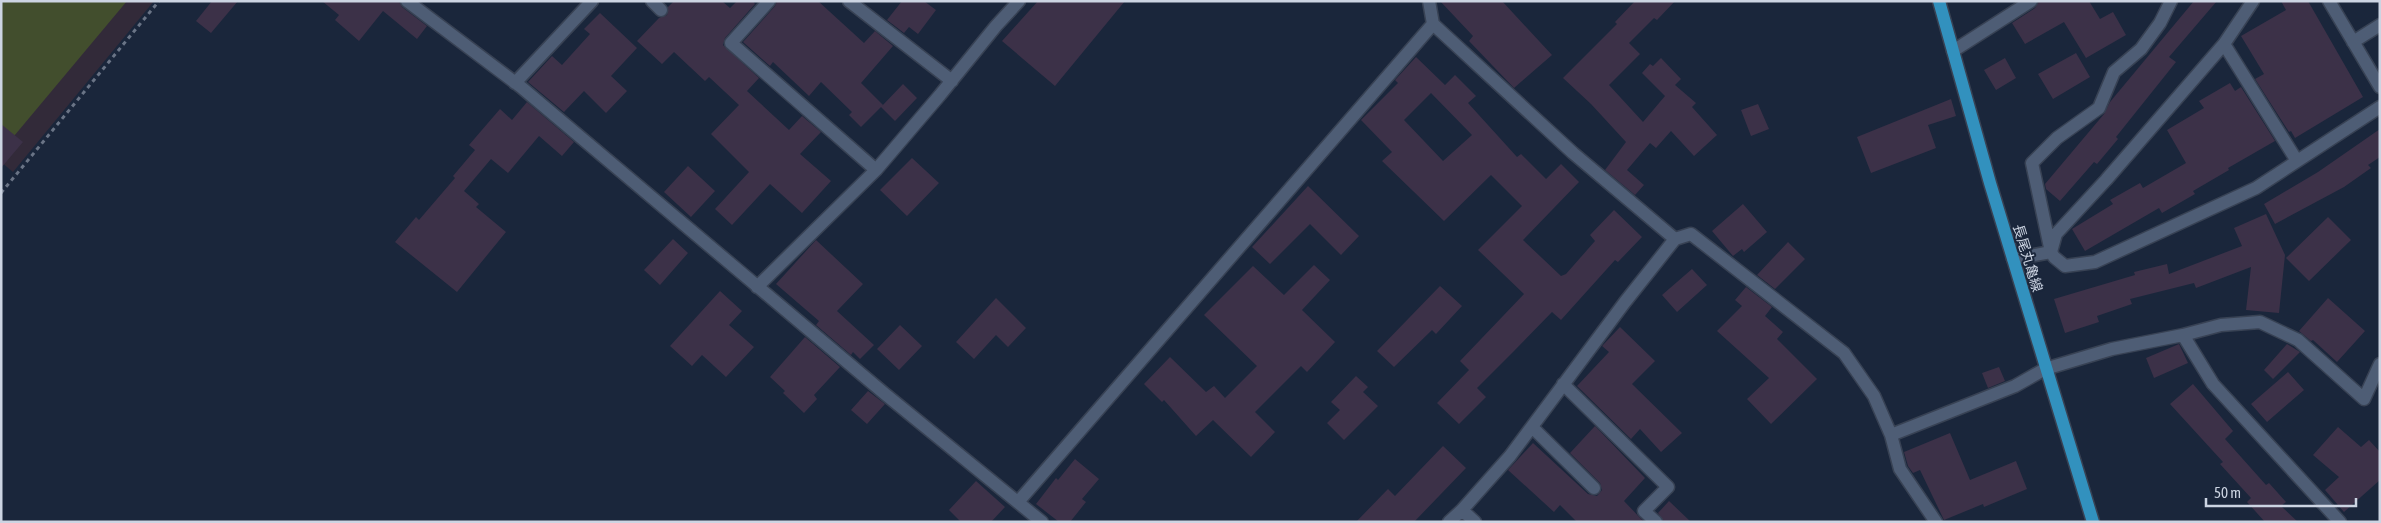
<svg xmlns="http://www.w3.org/2000/svg" width="2381" height="523" viewBox="0 0 2381 523" font-family="'Asap Condensed','Noto Sans JP',sans-serif">
  <style>
    .education { fill: #322a39 }
    .green { fill: #424e2d }
    .building { fill: #3c3148; fill-rule: evenodd }
    .lines { fill: none; stroke-linecap: round; stroke-linejoin: round }
    .minor-casing { stroke: #384254; stroke-width: 15 }
    .primary-casing { stroke: #384254; stroke-width: 15 }
    .path { stroke: #6a7486; stroke-width: 3; stroke-dasharray: 4 4; stroke-linecap: butt }
    .minor { stroke: #4e5d75; stroke-width: 12 }
    .primary { stroke: #3291be; stroke-width: 12 }
    .labels { text-anchor: middle; dominant-baseline: central; stroke-width: 4; stroke-linejoin: round; paint-order: stroke }
    .street-label { font-size: 14px; fill: #ccd4e2; stroke: #1a263b }
  </style>
  <rect width="100%" height="100%" fill="#1a263b"/>
  <path class="education" d="M1,1H154L13,172L1,162Z"/>
  <path class="green" d="M1,1H127L4,148L1,146Z"/>
  <path class="building" d="M212,1H238L211,33L196,21Z
    M322,1H399L402,7L427,26L417,39L383,11L359,41L335,20L339,15Z
    M674,1H722L730,8L737,1H753L755,4L725,38L723,45L759,78L747,91L789,130L802,116L821,132L800,154L831,181L802,213L770,184L732,225L715,209L749,172L711,134L739,105L709,77L705,81L674,52L662,64L637,41L659,18L667,15L668,7Z
    M777,1H818L864,43L875,31L893,46L861,83L883,105L861,127L849,115L852,112L821,82L809,96L773,62L770,66L743,42L775,6Z
    M902,1H924L936,10L918,34L909,27L904,33L887,20Z
    M1038,1H1125L1055,86L1002,41Z
    M1440,1H1502L1552,55L1514,88L1469,41L1473,36Z
    M1635,1H1675L1657,20L1654,18L1629,43L1640,54L1609,85L1643,122L1665,96L1642,73L1650,64L1653,66L1661,58L1681,79L1675,85L1696,103L1692,107L1717,135L1694,156L1671,131L1656,148L1650,143L1627,170L1644,185L1635,195L1605,170L1626,142L1591,104L1563,78L1617,24L1615,22Z
    M2039,1H2089L2100,19L2113,12L2126,35L2086,58L2064,22L2025,44L2012,23L2035,8Z
    M2194,1H2217L2169,57L2176,62L2116,137L2118,139L2097,164L2094,162L2060,201L2046,189L2045,184L2104,114L2110,102Z
    M2281,1H2308L2363,97L2295,138L2291,131L2289,132L2255,79L2264,74L2241,36L2286,10Z
    M600,13L637,48L611,76L627,91L606,113L584,91L564,112L528,82L552,56L562,65L590,34L584,29Z
    M2076,53L2090,77L2053,99L2038,74Z
    M1416,57L1445,85L1455,75L1476,96L1468,103L1517,157L1521,154L1546,179L1561,164L1579,182L1523,240L1561,276L1566,274L1595,241L1590,235L1614,210L1642,237L1618,262L1615,260L1561,320L1552,312L1514,351L1477,388L1486,397L1459,424L1437,403L1469,370L1460,361L1524,294L1478,250L1522,206L1491,175L1444,221L1382,161L1392,152L1361,120L1398,83L1395,80ZM1431,93L1472,135L1443,161L1404,120Z
    M2005,58L2016,78L1996,90L1984,70Z
    M2230,83L2235,91L2241,87L2275,141L2228,168L2229,170L2193,191L2195,194L2162,213L2159,208L2085,251L2072,229L2113,204L2110,200L2140,183L2143,188L2186,163L2167,130L2204,108L2199,101Z
    M903,84L917,98L895,121L881,107Z
    M1951,99L1956,116L1928,125L1936,148L1871,173L1857,137Z
    M527,102L574,142L562,156L539,136L508,173L491,159L464,191L479,204L476,207L506,232L457,292L395,242L416,217L419,220L455,178L453,176L475,150L469,145L500,109L512,120Z
    M1758,104L1769,129L1751,136L1741,110Z
    M1,124L23,142L1,168Z
    M2380,129V157L2368,165L2371,168L2344,187L2275,224L2264,204L2318,172Z
    M912,158L939,183L907,216L880,190Z
    M688,166L715,191L691,217L664,192Z
    M1308,186L1359,236L1341,255L1310,224L1270,264L1252,247Z
    M1743,204L1767,232L1744,252L1742,249L1733,256L1712,231Z
    M2266,214L2285,255L2279,313L2246,310L2251,267L2196,288L2194,283L2130,299L2132,304L2097,316L2099,322L2065,333L2054,299L2135,275L2134,272L2167,264L2169,274L2242,246L2234,228Z
    M2328,217L2351,240L2309,281L2286,258Z
    M673,239L688,253L660,285L644,270Z
    M816,240L863,284L837,311L874,345L860,359L853,352L851,355L816,325L819,321L776,284Z
    M1788,242L1805,259L1775,289L1757,275Z
    M1314,265L1330,280L1302,310L1335,342L1307,372L1301,366L1255,412L1275,432L1251,457L1213,420L1196,436L1164,400L1162,402L1144,384L1170,357L1206,392L1214,386L1225,398L1257,366L1204,315L1253,266L1284,295Z
    M1692,269L1707,285L1677,312L1662,295Z
    M1440,286L1462,306L1436,334L1432,330L1394,367L1377,351Z
    M1746,287L1772,307L1765,316L1783,332L1777,339L1817,379L1771,424L1747,399L1769,378L1717,331L1742,306L1735,300Z
    M720,291L742,311L729,325L754,347L726,377L702,355L692,366L670,346Z
    M996,298L1026,328L1008,347L996,335L974,359L956,342Z
    M2328,298L2365,331L2337,362L2313,340L2311,341L2299,331Z
    M900,325L922,346L899,370L877,349Z
    M1620,327L1655,361L1632,384L1682,433L1661,452L1640,429L1631,439L1577,386L1609,352L1602,346Z
    M805,337L840,367L814,395L817,399L804,413L783,393L785,391L770,377Z
    M2179,344L2188,363L2154,378L2146,358Z
    M2287,344L2300,352L2273,379L2264,370Z
    M1999,367L2005,381L1988,388L1982,373Z
    M2288,372L2304,390L2267,422L2251,404Z
    M1356,376L1368,387L1363,392L1378,406L1344,440L1327,423L1340,410L1331,402Z
    M2193,384L2233,431L2225,439L2266,485L2269,483L2286,502L2281,506L2298,522H2265L2247,502L2251,498L2220,464L2223,462L2170,404Z
    M868,391L885,404L867,424L851,410Z
    M1595,426L1645,478L1624,501L1644,522H1577L1560,505L1554,512L1508,470L1533,443L1588,494L1597,496L1602,490L1600,483L1570,453Z
    M2338,427L2361,447L2369,440L2380,452V480L2344,512L2325,490L2339,477L2313,455Z
    M1950,433L1970,480L2016,461L2027,489L1984,507L1983,504L1944,520L1920,470L1913,473L1908,466L1904,452Z
    M1443,446L1466,468L1414,522H1356L1388,489L1395,496Z
    M1075,459L1099,479L1082,499L1086,502L1070,522H1059L1036,504L1056,478L1058,480Z
    M976,481L1005,507L991,522H961L949,510Z
    M1669,501L1691,522H1664L1658,513Z"/>
  <g class="lines">
    <g class="minor-casing">
      <path id="minor" d="M407,1L521,87L885,394L1042,522
        M652,1L661,10
        M769,1L731,43L876,170
        M849,1L952,81
        M1429,1L1433,24L1573,153L1675,239
        M2171,1L2160,23L2141,49L2114,72L2099,108L2057,138L2032,163L2051,252L2054,257L2065,266L2095,262L2256,188L2380,107
        M2329,1L2380,87
        M2353,42L2380,25
        M2224,44L2297,161
        M1953,51L2031,1
        M515,83L592,1
        M2013,259L2051,252L2056,234L2106,180L2224,44L2253,1
        M757,287L876,170L940,95L996,26L1019,1
        M2183,335L2213,384L2340,522
        M1563,384L1668,487L1644,511L1656,522
        M1532,427L1594,488
        M1891,435L2015,386L2045,369L2112,349L2183,335L2221,325L2260,322L2298,340L2364,399L2380,364
        M1018,502L1433,24
        M1462,510L1475,522
        M1449,522L1462,510L1510,456L1625,302L1675,239L1691,234L1844,353L1874,396L1891,435L1900,469L1936,522"/>
    </g>
    <g class="primary-casing">
      <path id="primary" d="M1939,1L1990,183L2093,522"/>
    </g>
    <path class="path" d="M1,193L159,1"/>
    <use href="#minor" class="minor"/>
    <use href="#primary" class="primary"/>
  </g>
  <g class="labels">
    <g class="street-label">
      <text transform="translate(2028 258) rotate(73)">長尾丸亀線</text>
    </g>
  </g>
  <rect width="2381" height="523" fill="none" stroke="#ccd4e2" stroke-width="5"/>
  <path d="M2206 498v8h150v-8" fill="none" stroke="#ccd4e2" stroke-width="2.5"/>
  <text x="2214" y="498" font-size="15" fill="#ccd4e2" stroke="#1a263b" stroke-width="4" paint-order="stroke">50 m</text>
</svg>
